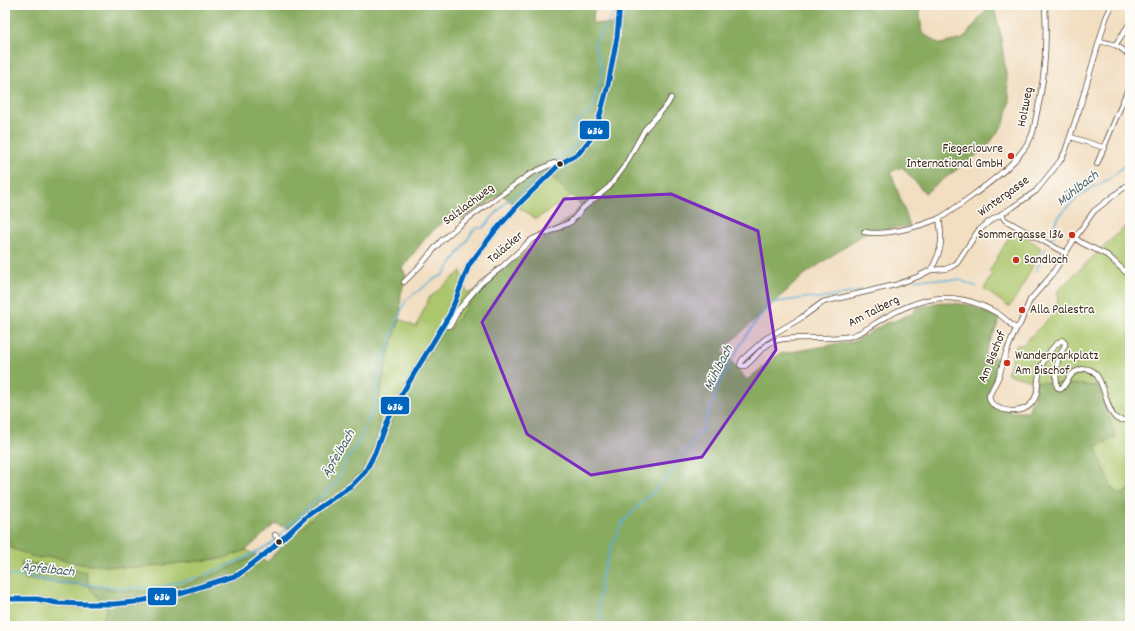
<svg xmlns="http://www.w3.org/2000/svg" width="1135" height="631" viewBox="0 0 1135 631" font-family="Dekko,sans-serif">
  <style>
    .green { fill: #acc66c; stroke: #747845; fill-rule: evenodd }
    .forest { fill: #89ab60; stroke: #626a3f }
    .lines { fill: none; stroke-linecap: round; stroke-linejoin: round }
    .stream { stroke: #59afd5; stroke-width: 1.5 }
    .street-casing { stroke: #564536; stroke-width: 6 }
    .secondary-casing { stroke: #564536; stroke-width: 8 }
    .street { stroke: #fff; stroke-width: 4.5 }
    .secondary { stroke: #fde4d1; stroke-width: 6 }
    .bus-1-casing { stroke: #fdfcf7; stroke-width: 8 }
    .bus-1 { stroke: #0065bd; stroke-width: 5 }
    .marked { fill: #7b2cbf; fill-opacity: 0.2; stroke: #7b2cbf; stroke-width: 3; stroke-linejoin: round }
    .poi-dot { fill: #c8321e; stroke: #fdfcf7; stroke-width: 1.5 }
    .bus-dot { fill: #3b2a1e; stroke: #fdfcf7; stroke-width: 1.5 }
    .labels { text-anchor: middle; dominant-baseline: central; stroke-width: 3; stroke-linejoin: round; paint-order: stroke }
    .street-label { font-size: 13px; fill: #3b2a1e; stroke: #fdfcf7 }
    .poi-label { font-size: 13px; fill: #3b2a1e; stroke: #fdfcf7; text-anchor: start }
    .water-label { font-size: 14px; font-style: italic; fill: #475f67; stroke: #fdfcf7 }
    .line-badge { stroke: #fdfcf7; stroke-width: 1.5 }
    .badge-label { font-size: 11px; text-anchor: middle; font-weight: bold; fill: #fff }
  </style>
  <rect width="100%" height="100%" fill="#fdfcf7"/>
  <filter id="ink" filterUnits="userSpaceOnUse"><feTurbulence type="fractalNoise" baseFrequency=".025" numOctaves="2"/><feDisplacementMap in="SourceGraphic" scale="8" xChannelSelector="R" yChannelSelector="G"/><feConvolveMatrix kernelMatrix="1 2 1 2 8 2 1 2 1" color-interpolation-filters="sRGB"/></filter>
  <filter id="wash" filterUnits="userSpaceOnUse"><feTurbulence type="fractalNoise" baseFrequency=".012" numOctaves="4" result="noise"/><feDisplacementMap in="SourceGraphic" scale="16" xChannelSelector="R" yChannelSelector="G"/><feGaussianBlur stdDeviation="0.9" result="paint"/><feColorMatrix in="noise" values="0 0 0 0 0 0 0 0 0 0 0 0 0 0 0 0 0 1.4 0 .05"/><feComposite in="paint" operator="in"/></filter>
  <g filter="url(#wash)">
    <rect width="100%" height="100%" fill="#f2dec1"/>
    <path class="green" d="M547,172L570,195V197L536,219L514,204Z
      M1130,222V489L1121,495L1113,490L1094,446L1036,382L1007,374L1016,345H1022L1057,310L1058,290Z
      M1014,228L1041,248L1020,292L1009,307L984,289L992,274L989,272Z
      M461,271L467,293L477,291L476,294L450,329L443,328L395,413L371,466L293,535L288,528L360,474L381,427L376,411L388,355L400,319L416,327L429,298Z
      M5,536L11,548L37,558L51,557L81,564L136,568L224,558L246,550L256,555C221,573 181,590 141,591C124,592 106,588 89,586L108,609L100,626H5ZM21,562L86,572L88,585L46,582Z"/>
    <path class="forest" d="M5,5H595L592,23L619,25L622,5H919L922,33L940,44L963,39L990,5H993L1000,31L1010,102L1004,124L986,148L925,193L902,167L891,172L910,226L866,232L804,275L722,350L747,380L779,354L855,341L886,323L894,321L913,313L917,307L941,302L970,305L1000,319L985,353L1000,360L988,395L993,404L1013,412H1028L1034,395L1036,382L1098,386L1116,438L1095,446L1113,490L1121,495L1130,489V626H100L107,609L89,586L46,582L24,579L21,562L86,572L89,586C106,588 123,592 141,591C181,590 221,573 256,555L267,562L286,541L371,466L395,413L444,328L450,329L480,288L574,214L581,206L547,172L514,204L501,194L462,219L452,214L428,235L402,268L406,276L401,294L400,319L388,355L377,411L381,426L371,454L360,474L288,528L275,524L246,550L224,558L136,568L81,564L51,557L37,558L11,548L5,536Z"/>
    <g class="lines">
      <path class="stream" d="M550,163C557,155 570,154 576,144L572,130L573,125L593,109C593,100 594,99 597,91C604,71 602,63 594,44L612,16L615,5
        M1050,242C1053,236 1057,232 1054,225C1060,212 1078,196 1091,188C1094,186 1098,185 1102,183C1112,177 1123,168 1130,159
        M1036,271L1046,248
        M915,280L921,279L960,280L977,287
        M5,575L21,576L53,582L125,588L159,587L202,576L243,559L271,544L290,524L335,484L347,459L360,440L375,404L380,371L400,314L406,300L434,279L443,275L465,244L472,232L476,228H483L507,201L526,188L544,170
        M601,626L599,603L601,578L612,545L623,522L670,474L686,449L702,430L720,383L733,358L745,337L770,303L812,297L819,299L866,290"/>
    </g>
  </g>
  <g filter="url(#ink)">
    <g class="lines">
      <g class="street-casing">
        <path id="street" d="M1099,41C1114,44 1120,45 1130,57
          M1116,44L1130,23
          M1071,137L1105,148
          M1097,164L1130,84
          M1001,214L1005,220L1065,253
          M864,232C885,236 918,227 938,219C946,215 953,209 961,204C985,186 1020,163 1032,135C1034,129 1035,123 1036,117C1045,81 1047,42 1045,5
          M1075,238L1082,243L1107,255L1130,276
          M931,270C942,250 943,241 939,218
          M404,282L420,266L441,241L463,222L530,174L554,163L560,164
          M444,324L447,326H450L459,309L481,283L502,267L531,240L571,222L583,208L609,187L624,167L645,129L667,105L671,98
          M1016,329C1010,324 1004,317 997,313C958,291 927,294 888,316C876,322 864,333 851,336C830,341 784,334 770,343C760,349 754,359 745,366H742L740,365L742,360L765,339L801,318L823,302L895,285L917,277L931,270L945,269L951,267L957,263L978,231L990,221L1013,207L1036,191L1060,161L1065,152L1079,110L1106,18L1112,5
          M1126,420C1123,420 1120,420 1117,419C1102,410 1106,355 1075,372C1068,376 1067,384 1061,389L1057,387L1056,373L1058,359L1065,345V343L1062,340C1052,346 1043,360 1040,370C1038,377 1038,384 1037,392C1033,410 1017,414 1001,409C994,406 990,404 989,396L999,376L1006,353L1016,329L1020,324L1030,300L1051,276L1075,238L1094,211L1130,183
          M275,535L281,540"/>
      </g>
      <g class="secondary-casing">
        <path id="secondary" d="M5,599H37L57,603L84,604H114L135,602L180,593L238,575L270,550L307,516L352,485L365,472L375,453L388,417L450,314L469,265L495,231L519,204L560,164L579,153L592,137L599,119L608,85L617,37L620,5"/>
      </g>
      <use href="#street" class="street"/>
      <use href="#secondary" class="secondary"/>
      <g class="bus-1-casing">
        <path id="bus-1" d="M5,599H37L57,603L84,604H114L135,602L180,593L238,575L270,550L307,516L352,485L365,472L375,453L388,417L450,314L469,265L495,231L519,204L560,164L579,153L592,137L599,119L608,85L617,37L620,5"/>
      </g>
      <use href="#bus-1" class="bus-1"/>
    </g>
  </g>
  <path class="marked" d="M671,194L758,231L776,350L702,457L591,475L527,434L482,322L564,199Z"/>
  <g class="poi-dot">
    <circle cx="1011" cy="156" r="4"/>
    <circle cx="1072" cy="235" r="4"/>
    <circle cx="1016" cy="260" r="4"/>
    <circle cx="1022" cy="310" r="4"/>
    <circle cx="1007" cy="363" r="4"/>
  </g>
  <g class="bus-dot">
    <circle cx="560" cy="164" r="3.5"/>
    <circle cx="279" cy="542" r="3.5"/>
  </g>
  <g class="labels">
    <g class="street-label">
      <text transform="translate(1026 107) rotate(-79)">Holzweg</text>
      <text transform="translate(1004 197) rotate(-36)">Wintergasse</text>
      <text transform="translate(469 205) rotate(-37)">Salzlachweg</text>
      <text transform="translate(506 248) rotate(-40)">Taläcker</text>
      <text transform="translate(874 312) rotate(-27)">Am Talberg</text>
      <text transform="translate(993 357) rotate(-68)">Am Bischof</text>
    </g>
    <g class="poi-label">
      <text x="1003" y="149" text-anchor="end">Fiegerlouvre<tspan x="1003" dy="15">International GmbH</tspan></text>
      <text x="1064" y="235" text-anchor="end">Sommergasse 136</text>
      <text x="1024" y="260">Sandloch</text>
      <text x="1030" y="310">Alla Palestra</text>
      <text x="1015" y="356">Wanderparkplatz<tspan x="1015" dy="15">Am Bischof</tspan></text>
    </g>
    <g class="water-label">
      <text transform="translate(1078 189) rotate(-38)">Mühlbach</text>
      <text transform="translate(719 368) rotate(-63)">Mühlbach</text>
      <text transform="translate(339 454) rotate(-60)">Äpfelbach</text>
      <text transform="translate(48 570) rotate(6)">Äpfelbach</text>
    </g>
  </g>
  <g class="line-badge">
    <rect x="579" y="120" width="31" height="20" rx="4" fill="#0065bd"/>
    <rect x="380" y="396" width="30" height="19" rx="4" fill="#0065bd"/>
    <rect x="147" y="587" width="30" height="19" rx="4" fill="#0065bd"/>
  </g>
  <g class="badge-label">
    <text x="595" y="134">636</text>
    <text x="395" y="410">636</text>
    <text x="162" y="600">636</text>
  </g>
  <rect width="1135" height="631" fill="none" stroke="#fdfcf7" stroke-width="20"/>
</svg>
